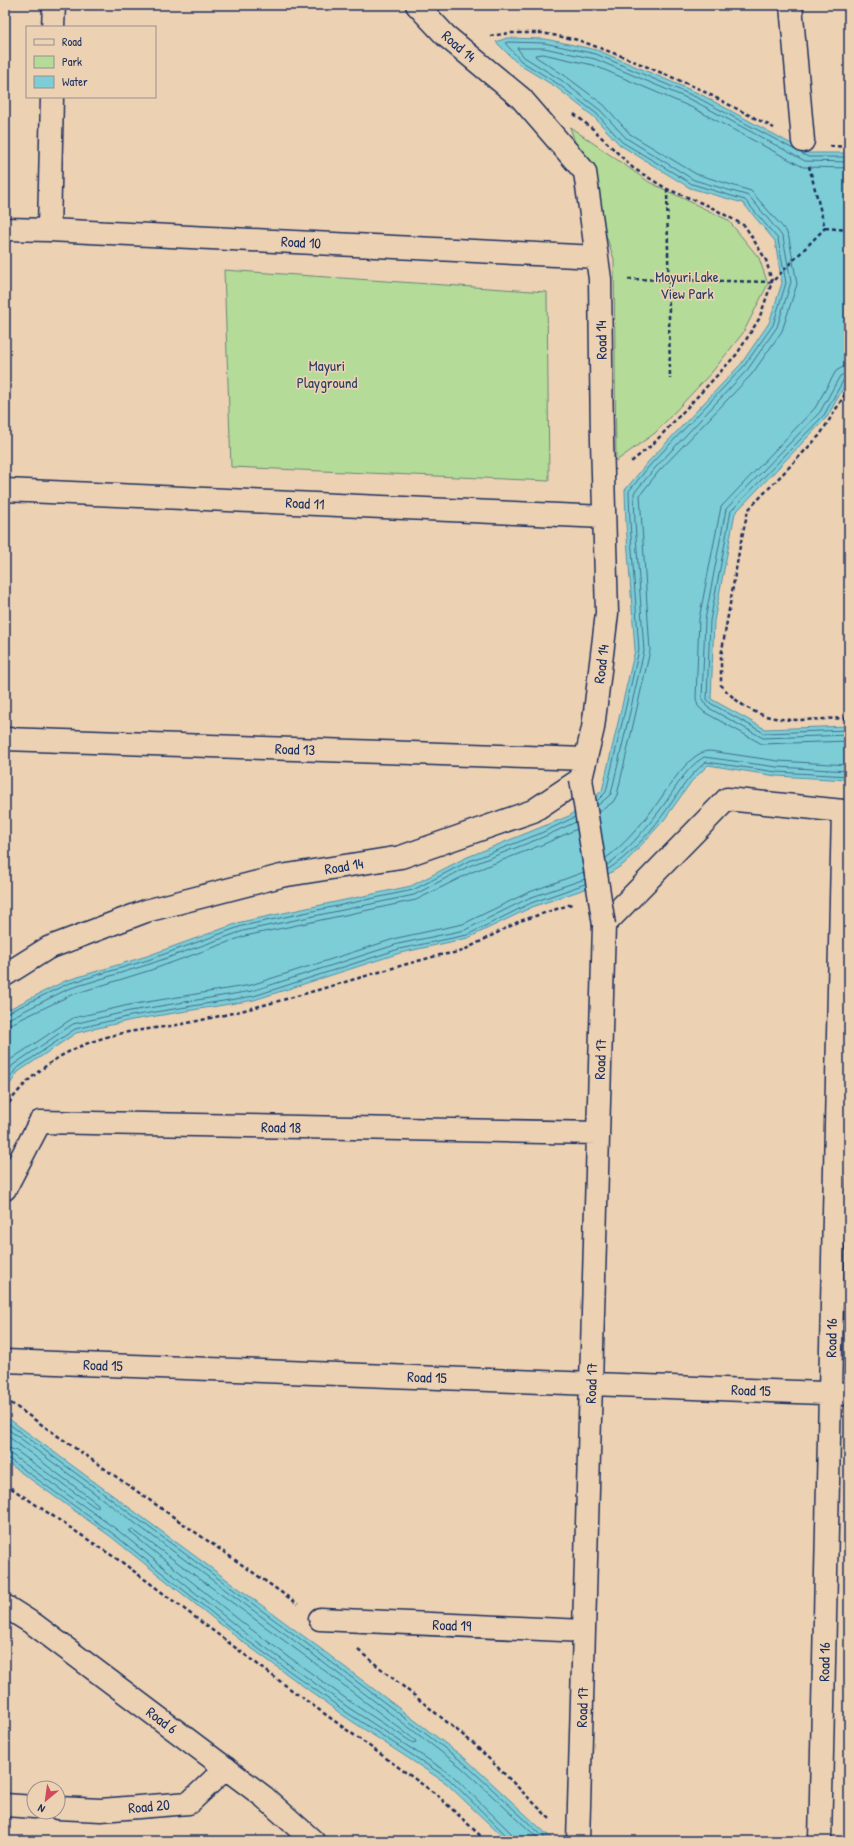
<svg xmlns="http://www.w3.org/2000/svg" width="854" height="1846" viewBox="0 0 854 1846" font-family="'Patrick Hand',sans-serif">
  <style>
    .green { fill: #b4db97; stroke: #68857a }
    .water { fill: #7ccdd6; stroke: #558ea6 }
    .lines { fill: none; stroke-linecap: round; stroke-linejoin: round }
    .shore { stroke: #426e8e; stroke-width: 1 }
    .minor-casing { stroke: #1b2f5e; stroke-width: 25 }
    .path { stroke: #1b2f5e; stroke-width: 2.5; stroke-dasharray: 4 3; stroke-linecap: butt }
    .minor { stroke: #ecd1b3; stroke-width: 22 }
    .minor-bridge-casing { stroke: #1b2f5e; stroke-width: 25; stroke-linecap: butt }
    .minor-bridge { stroke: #ecd1b3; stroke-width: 22 }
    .labels { text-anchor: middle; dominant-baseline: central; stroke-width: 3.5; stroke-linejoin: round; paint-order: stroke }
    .street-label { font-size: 15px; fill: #1b2f5e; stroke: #ecd1b3 }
    .park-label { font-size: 15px; fill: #2a4064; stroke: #ecd1b3 }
  </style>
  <rect width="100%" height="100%" fill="#ecd1b3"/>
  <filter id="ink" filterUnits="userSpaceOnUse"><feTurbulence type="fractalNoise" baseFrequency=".025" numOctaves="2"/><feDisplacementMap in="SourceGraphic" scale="8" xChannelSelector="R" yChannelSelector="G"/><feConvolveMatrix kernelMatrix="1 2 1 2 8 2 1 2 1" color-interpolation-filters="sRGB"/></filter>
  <g filter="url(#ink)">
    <path class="green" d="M570,127L649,182L728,220L759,258L768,284L743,333L712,372L655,433L616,461L614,259Z
      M224,270L547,292L549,481L231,467Z"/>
    <path class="water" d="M507,38L545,39L597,50L700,94L808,153H849V378L827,417L735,513L714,621L711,699L765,729L849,726V780L776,776L708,765L691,782L664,820L624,864L585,889L532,907L468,938L400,953L254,1000L132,1020L76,1033L18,1072L5,1092V1011L65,981L147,956L241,922L411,886L465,858L569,816L602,791L635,650L626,523L625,490L648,462L741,364L769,323L782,283L775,241L743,203L690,188L620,145L594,117L556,87L518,64L496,42Z
      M5,1416L321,1649L467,1760L554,1841H507L446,1783L344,1716L239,1639L110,1536L5,1461Z"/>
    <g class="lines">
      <path class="shore" d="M799,152L808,157H849
        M849,366L843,367L836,371L815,408L721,507L699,619L696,699L698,706L704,712L762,744L849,741
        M849,372L840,376L820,412L726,509L705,620L702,699L707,707L763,738L849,735
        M849,377L844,379L824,415L731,511L710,621L707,699L710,703L764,733L849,730
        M597,801L606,792L639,650L630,522L629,491L651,464L744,366L773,325L786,283L778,239L745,200L692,184L622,142L597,114L558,84L521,61L505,43L508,42L544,43L596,54L698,98L797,151
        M597,806L611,794L644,651L635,522L634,493L655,468L748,369L777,327L791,282L783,237L749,196L694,180L626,138L600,110L561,80L524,57L517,48H544L595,59L696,102L805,161L849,162
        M598,813L613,802L617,795L650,651L640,495L659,471L752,374L782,331L797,284L789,238L786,231L751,191L696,174L630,134L604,105L564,75L536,57L535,55L543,54L593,65L693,108L803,167L849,168
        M606,858C623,846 640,826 653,809C665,794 689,750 710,751L778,761L849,765
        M607,865C626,852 643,832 657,814C672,796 683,769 704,757L777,767L849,771
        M607,870C628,857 647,836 662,816C676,798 687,776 706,762L777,772L849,776
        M5,1014L67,984L148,960L242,926L413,890L467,862L539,834L575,817
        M5,1019L10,1018L68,989L150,964L243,931L414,895L469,866L541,838L576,822
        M5,1025L13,1023L71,995L151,970L245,936L416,900L472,872L544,844L577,829
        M5,1065L10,1060L73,1018L129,1005L251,985L397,938L463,924L527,893L584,872
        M5,1076L13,1065L73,1024L130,1011L252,991L398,944L465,930L529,898L585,879
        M5,1085L16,1069L75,1029L131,1016L254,996L399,949L467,935L531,903L585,884
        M5,1421L318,1652L464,1763L548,1841
        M5,1427L315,1656L461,1767L541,1841
        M5,1434L98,1504V1507H95L15,1450L5,1447
        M5,1453L12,1455L116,1529L244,1632L349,1708L452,1775L511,1833L514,1841
        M5,1458L9,1459L112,1533L241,1636L346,1712L449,1779L508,1837L509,1841
        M130,1530H133L312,1661L415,1740L416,1742L413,1743L352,1703L248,1627L131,1533Z"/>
      <g class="minor-casing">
        <path id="minor" d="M791,5L803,141
          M53,27L54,5
          M5,229L49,230L597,257
          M49,230L52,97
          M5,490L604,517
          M5,739L586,759
          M5,975L48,948L146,911L281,876L401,857L533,811L581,779L593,728L607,613L602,440L600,279L585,172L521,98L446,36L417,5
          M5,1189L40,1122L598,1133
          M5,1361L849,1394
          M5,1606L35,1625L264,1797L313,1841
          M320,1619L584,1631
          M5,1805L34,1807
          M58,1808L101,1810L189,1803L226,1768
          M578,1841L604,925L727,799L843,811L820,1841"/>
      </g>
      <path class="path" d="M490,36L510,33H542L578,40L624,57L695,87L774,128
        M574,114L593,129L633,168L667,189L709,206L745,226L766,260L772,282L759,319L737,354L653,444L631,462
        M830,146L849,147
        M809,166L825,228
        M667,189L670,379
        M825,228L849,230
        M628,279L772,282L825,228
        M849,388L820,435L748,510L740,546L721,656V685C760,730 795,719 849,718
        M5,1109C27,1075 61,1051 100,1039C129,1029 162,1029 192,1022C276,1005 357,977 440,955L460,952L520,921L572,904
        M5,1399L298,1604
        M5,1484L123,1563L293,1691L437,1795L486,1841
        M358,1650L474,1744L550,1819"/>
      <use href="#minor" class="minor"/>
      <g class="minor-bridge-casing">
        <path id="minor-bridge" d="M581,779L604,925"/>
      </g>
      <use href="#minor-bridge" class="minor-bridge"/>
    </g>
  </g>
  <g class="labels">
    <g class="street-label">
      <text transform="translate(459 46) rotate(41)">Road 14</text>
      <text transform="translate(301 242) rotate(3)">Road 10</text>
      <text transform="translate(601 340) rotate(-91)">Road 14</text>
      <text transform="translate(305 503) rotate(3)">Road 11</text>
      <text transform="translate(601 664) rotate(-83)">Road 14</text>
      <text transform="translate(295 749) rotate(2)">Road 13</text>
      <text transform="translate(344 866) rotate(-9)">Road 14</text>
      <text transform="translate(600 1059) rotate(-88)">Road 17</text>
      <text transform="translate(281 1127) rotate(1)">Road 18</text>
      <text transform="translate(831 1338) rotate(-89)">Road 16</text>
      <text transform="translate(103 1365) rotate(2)">Road 15</text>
      <text transform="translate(427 1377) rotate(2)">Road 15</text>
      <text transform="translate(591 1383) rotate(-88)">Road 17</text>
      <text transform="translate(751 1390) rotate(2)">Road 15</text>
      <text transform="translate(452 1625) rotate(2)">Road 19</text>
      <text transform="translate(824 1662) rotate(-89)">Road 16</text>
      <text transform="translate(582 1707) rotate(-88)">Road 17</text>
      <text transform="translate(162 1720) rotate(37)">Road 6</text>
      <text transform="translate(149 1806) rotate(-5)">Road 20</text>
    </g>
    <g class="park-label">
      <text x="687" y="276">Moyuri Lake<tspan x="687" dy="17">View Park</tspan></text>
      <text x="327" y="365">Mayuri<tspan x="327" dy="17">Playground</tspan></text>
    </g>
  </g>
  <rect width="854" height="1846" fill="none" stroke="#ecd1b3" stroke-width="20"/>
  <rect x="10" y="10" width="834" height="1826" fill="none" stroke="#1b2f5e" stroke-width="1.5" filter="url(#ink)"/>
  <rect x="26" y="26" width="130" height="72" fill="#ecd1b3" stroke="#989091"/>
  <rect x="34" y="39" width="20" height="6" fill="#ecd1b3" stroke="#989091"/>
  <text x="62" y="46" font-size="12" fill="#1b2f5e">Road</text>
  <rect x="34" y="56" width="20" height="12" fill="#b4db97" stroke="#989091"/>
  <text x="62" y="66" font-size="12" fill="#1b2f5e">Park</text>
  <rect x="34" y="76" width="20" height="12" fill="#7ccdd6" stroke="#989091"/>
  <text x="62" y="86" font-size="12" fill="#1b2f5e">Water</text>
  <g transform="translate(46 1800) rotate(209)"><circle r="19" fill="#ecd1b3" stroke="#989091"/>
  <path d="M0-3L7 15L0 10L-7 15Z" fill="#d1495b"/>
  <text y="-6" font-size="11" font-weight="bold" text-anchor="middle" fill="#1b2f5e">N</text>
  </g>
</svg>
